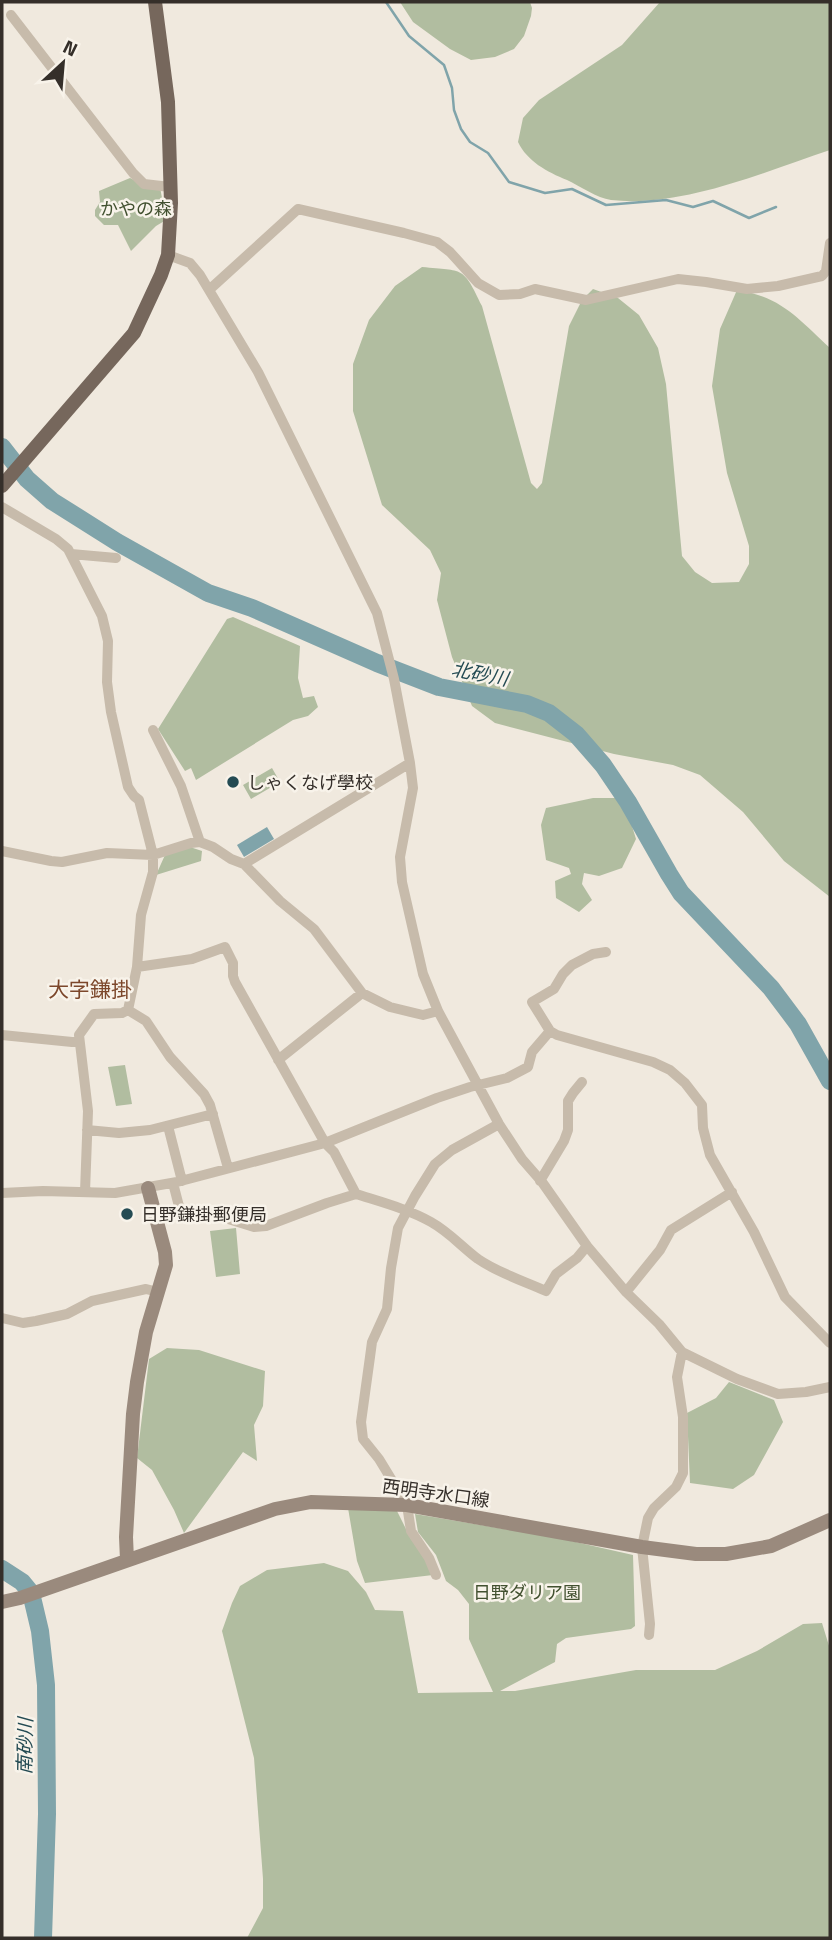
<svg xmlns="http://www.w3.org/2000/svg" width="832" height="1940" viewBox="0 0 832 1940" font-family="'Titillium Web','Noto Sans JP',sans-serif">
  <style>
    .green { fill: #b1bda0 }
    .water { fill: #80a4aa }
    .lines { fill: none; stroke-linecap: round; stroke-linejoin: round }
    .stream { stroke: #80a4aa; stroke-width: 2.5 }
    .river { stroke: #80a4aa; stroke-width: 18 }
    .street { stroke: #c7bbab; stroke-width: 10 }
    .secondary { stroke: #9a8a7d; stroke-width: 14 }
    .primary { stroke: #76675c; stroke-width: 14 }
    .poi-dot { fill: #244b53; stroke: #f8f3ea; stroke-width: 2.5 }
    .labels { text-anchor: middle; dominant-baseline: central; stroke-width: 5; stroke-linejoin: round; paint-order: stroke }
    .park-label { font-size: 18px; fill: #425130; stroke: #f8f3ea }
    .poi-label { font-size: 18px; fill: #352f2a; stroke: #f8f3ea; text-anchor: start }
    .street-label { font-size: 18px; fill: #352f2a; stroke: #f8f3ea }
    .water-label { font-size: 19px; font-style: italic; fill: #244b53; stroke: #f8f3ea }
    .quarter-label { font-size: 21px; fill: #7c472b; stroke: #f8f3ea }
  </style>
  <rect width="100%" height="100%" fill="#f0e9de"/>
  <path class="green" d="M400,2H530L532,8L531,16L524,36L514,49L495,57L471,60L450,49L413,22Z
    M660,2H830V150C764,172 682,208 611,200C597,198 580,186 567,180C547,172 527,161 518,142L523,118L539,100L622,45Z
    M130,178L144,185L160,187L166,220L156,226L131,251L118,225H104L95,216V210L100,202L99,191Z
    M422,267C464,271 463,266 482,306L531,483L537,489L542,483L569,326L582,300L593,289L618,298L639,315L658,348L666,384L682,556L695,572L712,583L739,582L749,564V546L727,473L712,386L720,329L737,290C782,297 798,319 830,348V897L784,861L743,812L700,775L673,765L614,754L495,723L472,706L452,657L437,600L441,573L430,550L382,505L353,411V364L369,320L395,286Z
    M233,617L300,646L298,678L303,698L314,696L318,707L308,716L293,720L196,780L191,768L185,771L158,729L227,619Z
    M272,768L280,782L251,799L243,785Z
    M593,798H620L627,810L636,839L622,868L599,876L584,873L582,884L592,900L579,912L556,898L555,881L571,874L569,868L546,860L541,825L546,808Z
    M190,847L202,851L201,861L156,875L165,855Z
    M125,1065L132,1104L116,1106L108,1067Z
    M236,1228L240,1274L216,1277L210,1231Z
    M167,1348L199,1350L265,1371L263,1406L254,1425L257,1461L243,1452L184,1533L174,1510L152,1470L137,1458L149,1359Z
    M729,1382L774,1400L783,1422L754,1475L733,1489L690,1483L687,1413L716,1398Z
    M348,1508L396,1509L411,1539L426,1559L433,1575L365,1583L357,1561Z
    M415,1514L558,1538L633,1555L635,1626L631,1629L566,1638L557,1644L555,1662L500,1691H515L636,1670H715L757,1651L803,1624L822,1623L830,1649V1938H247L263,1908V1879L254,1758L222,1631L232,1603L240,1586L267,1570L324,1563L348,1571L366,1592L375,1610L403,1611L418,1693L493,1692L469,1639V1604L458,1590L446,1581L436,1555L418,1532Z"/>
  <path class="water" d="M267,827L274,839L244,857L237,845Z"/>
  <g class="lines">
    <path class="stream" d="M386,2L409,36L444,65L452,88L454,110L461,129L470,142L488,153L509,182L545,193L572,189L606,205L666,200L693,207L713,201L749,218L776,207"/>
    <path class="river" d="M2,447L27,479L52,501L117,542L208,593L252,608L377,663L439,687L527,704L549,713L576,734L603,765L628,802L669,874L681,893L771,988L798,1024L830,1081
      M2,1569L22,1582L31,1593L40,1631L46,1685L47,1814L43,1938"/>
    <path class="street" d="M11,15L133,173L144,184L170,187
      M168,255L190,263L200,275L258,372L377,613L394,679L410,763L413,788L400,857L402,882L423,974L438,1011L499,1124L522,1159L542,1182L587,1246L626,1292L659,1324L682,1352L737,1379L778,1394L806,1392L830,1387
      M209,290L298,209L404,233L437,242L450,252L478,283L499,295L520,294L535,289L586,300L678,279L706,282L747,289L778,286L822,276L826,271L830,243
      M2,507L56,539L68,549L102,616L108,641L107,682L111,712L128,787L134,796L139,800L153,855V872L141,915L137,967L128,1010
      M71,554L116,558
      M153,730L181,786L200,842
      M2,851L51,861L62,862L107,853L153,855L191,843L200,842L213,847L231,859L244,864L280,901L314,929L362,993L390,1007L423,1015L438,1011
      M244,864L410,763
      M606,952L593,954L572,965L563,974L554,989L532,1002L550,1031L557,1035L653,1062L670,1070L685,1083L702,1105L703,1128L710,1155L754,1232L785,1297L830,1343
      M137,967L192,959L225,947L233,963V976L235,982L325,1143L334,1152L356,1194C381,1202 408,1209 431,1222C449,1232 462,1247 478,1259C498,1273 524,1281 546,1291L556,1274L577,1258L587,1246
      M128,1010L146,1021L170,1057L204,1094L210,1105L228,1168
      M2,1035L72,1042L79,1041
      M278,1060L362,993
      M168,1126L182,1181
      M87,1130L119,1133L150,1130L213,1114
      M540,1181L564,1141L568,1130V1101L573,1093L582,1082
      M173,1183L181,1214L195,1212L209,1213L254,1227L266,1226L327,1203L356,1194
      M85,1192L88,1111L79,1035L94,1014L122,1013L128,1010
      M2,1193L43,1191L115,1193L177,1182L325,1143L437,1098L470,1087L507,1078L528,1067L532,1052L550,1031
      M626,1292L660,1250L671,1230L732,1192
      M2,1318L23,1323L36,1321L67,1314L92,1301L146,1289L158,1292
      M436,1575L429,1558L411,1531L407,1505L379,1459L363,1439L361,1422L370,1357L372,1342L387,1309L391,1268L398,1228L415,1196L435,1164L452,1150L499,1124
      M649,1635L650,1624L642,1547L648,1518L654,1508L676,1487L683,1473V1417L677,1377L682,1352"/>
    <path class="secondary" d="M127,1560L126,1537L133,1414L137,1382L146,1332L166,1265L165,1252L148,1188
      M2,1602L20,1598L275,1509L311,1502L407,1505L642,1547L696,1554H726L771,1546L830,1520"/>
    <path class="primary" d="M2,486L134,333L161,275L168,255L171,203L168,102L155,2"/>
  </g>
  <g class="poi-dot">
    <circle cx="233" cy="782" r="7"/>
    <circle cx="127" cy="1214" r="7"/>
  </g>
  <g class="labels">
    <g class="park-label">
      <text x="136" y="208">かやの森</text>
      <text x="527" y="1592">日野ダリア園</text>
    </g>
    <g class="poi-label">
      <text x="247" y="782">しゃくなげ學校</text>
      <text x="141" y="1214">日野鎌掛郵便局</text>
    </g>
    <g class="street-label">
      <text transform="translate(436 1493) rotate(8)">西明寺水口線</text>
    </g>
    <g class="water-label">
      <text transform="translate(480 673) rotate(11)">北砂川</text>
      <text transform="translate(24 1746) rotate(-89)">南砂川</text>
    </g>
    <g class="quarter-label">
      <text x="90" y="989">大字鎌掛</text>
    </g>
  </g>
  <rect width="832" height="1940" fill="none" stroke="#352f2a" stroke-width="7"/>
  <g transform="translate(63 63) rotate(26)" stroke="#f8f3ea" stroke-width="5" paint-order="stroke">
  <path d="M0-5L12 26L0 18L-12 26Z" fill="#352f2a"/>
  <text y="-10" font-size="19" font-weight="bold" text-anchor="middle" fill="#352f2a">N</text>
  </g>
</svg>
